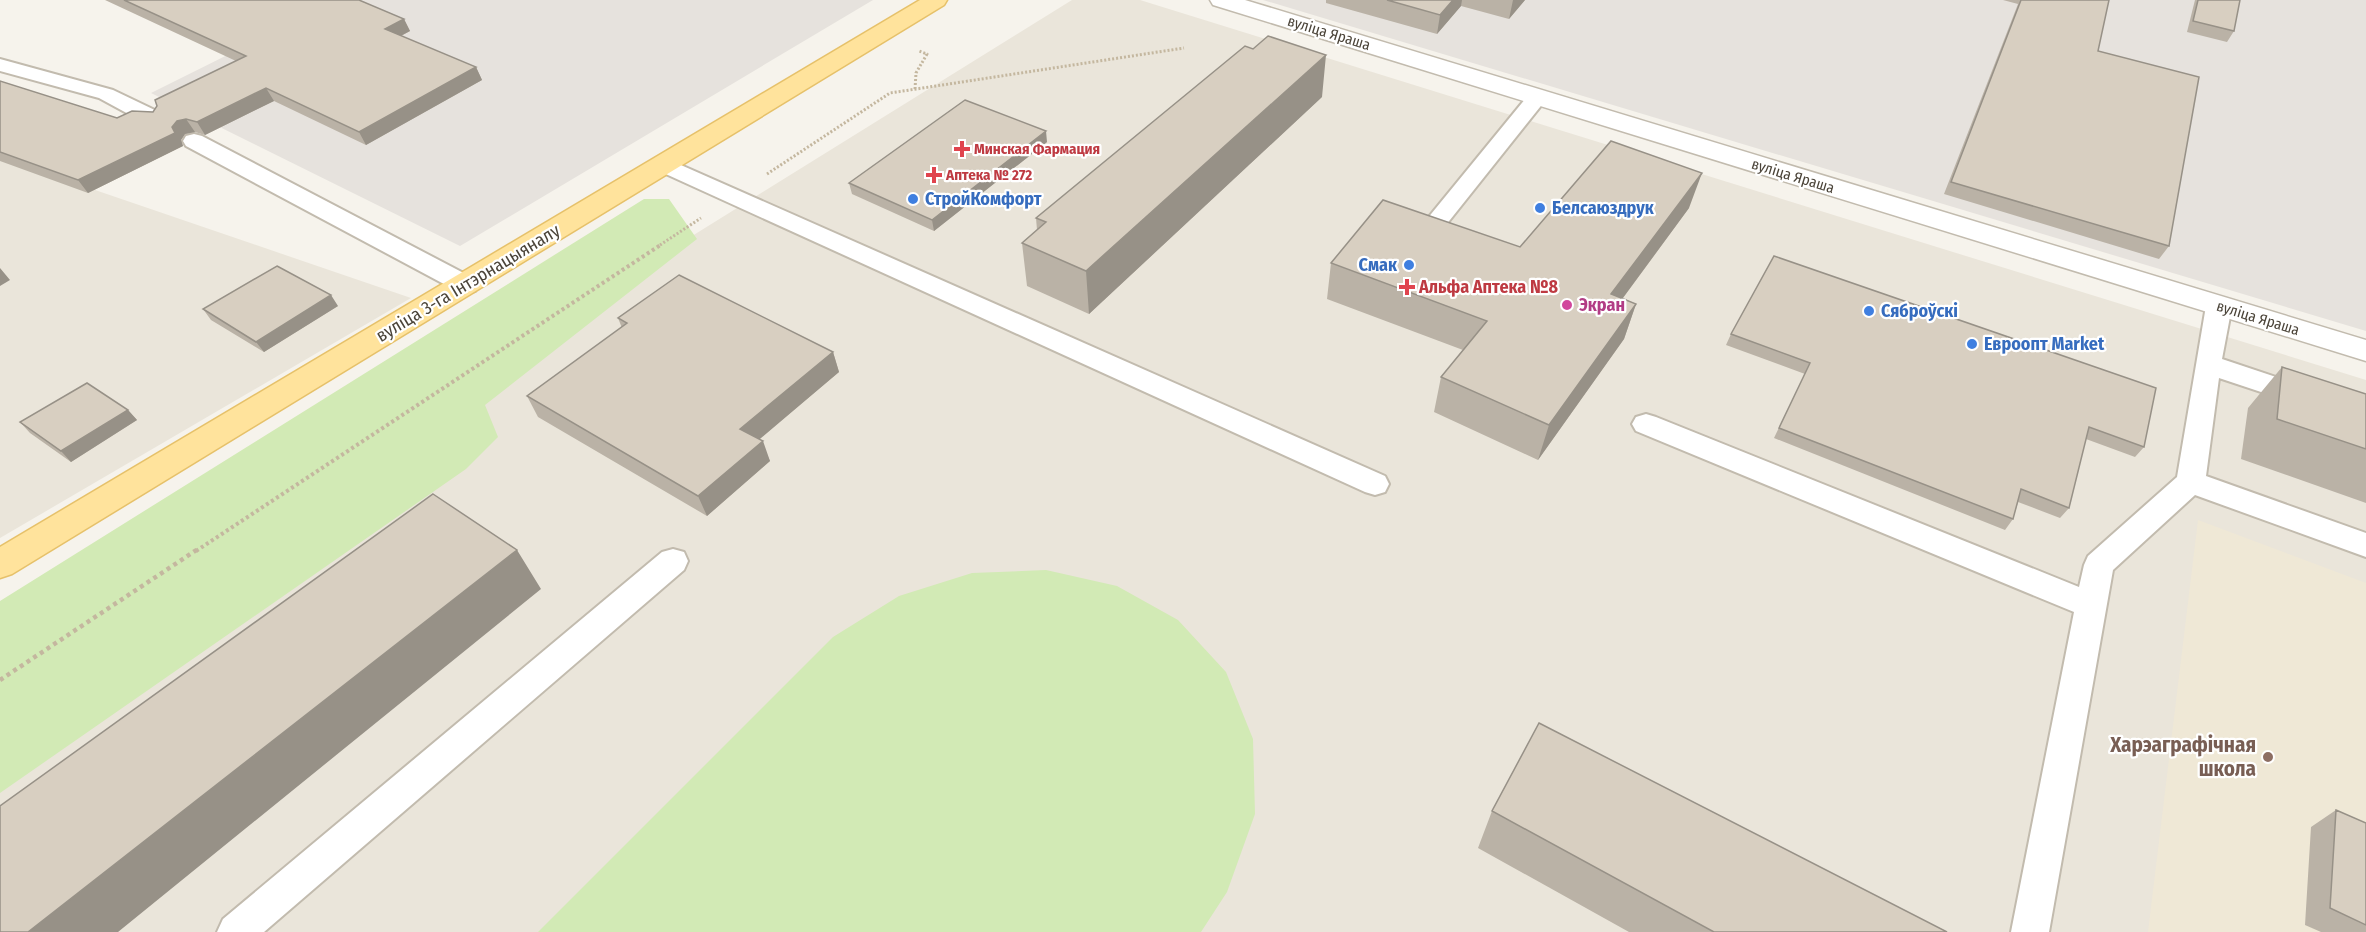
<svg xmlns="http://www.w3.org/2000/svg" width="2366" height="932" viewBox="0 0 2366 932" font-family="'Fira Sans Condensed',sans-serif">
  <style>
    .residential { fill: #eae5da }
    .industrial { fill: #e6e2dd }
    .education { fill: #efe8d6 }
    .green { fill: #d2eab5 }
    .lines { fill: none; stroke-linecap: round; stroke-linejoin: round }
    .service-casing { stroke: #c2bbae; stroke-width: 4 }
    .tertiary-casing { stroke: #c2bbae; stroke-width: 3 }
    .primary-casing { stroke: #e6c16a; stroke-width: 3 }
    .path-far2 { stroke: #c4b79f; stroke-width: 3; stroke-dasharray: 2 2; stroke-linecap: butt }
    .path-far1 { stroke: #c4b79f; stroke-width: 4; stroke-dasharray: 3 3; stroke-linecap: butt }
    .path { stroke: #c4b79f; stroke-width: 4.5; stroke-dasharray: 4 4; stroke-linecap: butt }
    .service { fill: #fff; fill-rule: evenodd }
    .tertiary { fill: #fff; fill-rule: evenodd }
    .primary { fill: #ffe39c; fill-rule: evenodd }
    .wall { fill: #bab2a6 }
    .shaded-wall { fill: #979187 }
    .building { fill: #d8cfc1; stroke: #979187; stroke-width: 1.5 }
    .health-dot { fill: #e0444e; stroke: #fff; stroke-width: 2 }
    .shop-dot { fill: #3f7fe0; stroke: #fff; stroke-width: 2 }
    .hotel-dot { fill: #d1479c; stroke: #fff; stroke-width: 2 }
    .education-dot { fill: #8d6e63; stroke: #fff; stroke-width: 2 }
    .labels { text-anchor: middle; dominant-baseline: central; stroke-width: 4.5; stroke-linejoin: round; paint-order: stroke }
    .far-street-label { font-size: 15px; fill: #4b4439; stroke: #fff }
    .far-health-label { font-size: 15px; font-weight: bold; fill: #be3a42; stroke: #fff; text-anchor: start }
    .shop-label { font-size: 18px; font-weight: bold; fill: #366cbe; stroke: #fff; text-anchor: start }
    .street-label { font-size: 18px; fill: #4b4439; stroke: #fff }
    .health-label { font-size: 18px; font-weight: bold; fill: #be3a42; stroke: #fff; text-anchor: start }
    .hotel-label { font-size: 18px; font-weight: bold; fill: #b23c85; stroke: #fff; text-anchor: start }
    .near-education-label { font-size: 21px; font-weight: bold; fill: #785e54; stroke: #fff; text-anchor: end }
  </style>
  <rect width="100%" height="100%" fill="#f6f3ec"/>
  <path class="residential" d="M1072,0H1140L2366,380V932H0V666Z
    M0,157L98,191L411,298L0,538Z"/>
  <path class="industrial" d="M338,0H873L460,246L151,93Z
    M1263,0H2366V331Z"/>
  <path class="education" d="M2198,520L2366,583V932H2148Z"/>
  <path class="green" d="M644,199H669L697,239L485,405L498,437L466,469L0,793V601Z
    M1046,570L1117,586L1178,620L1226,672L1253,739L1255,814L1227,892L1201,932H538L833,637L899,596L972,573Z"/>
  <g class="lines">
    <g class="service-casing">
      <path id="service" d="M0,59L113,90L161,113L164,118L161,123L153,124L145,123L99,98L0,71Z
        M1537,91L1544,93L1548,97L1434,240L1426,242L1418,240L1414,235L1418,230L1530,93Z
        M194,134L202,136L475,279L478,285L475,291L466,293L457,291L186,146L183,141L186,136Z
        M665,158L1385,476L1389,484L1385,492L1375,495L1365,492L657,170L654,165L657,160Z
        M2219,298L2228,300L2232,306L2222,359L2366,407V427L2219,378L2206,476L2366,533V557L2195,495L2113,570L2049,932H2011L2074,612L1636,431L1632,424L1636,417L1646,414L1656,417L2079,587L2084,565L2088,556L2177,477L2206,306L2210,300Z
        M673,549L684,552L688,561L684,570L264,932H217L223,919L662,552Z"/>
    </g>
    <g class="tertiary-casing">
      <path id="tertiary" d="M1210,0H1245L2366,340V361L1213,5Z"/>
    </g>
    <g class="primary-casing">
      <path id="primary" d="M920,0H947L944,5L12,574L0,578V547Z"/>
    </g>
    <path class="path-far2" d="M915,89L916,73L927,54L919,51
      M767,174L890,93L1184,48
      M660,245L701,218"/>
    <path class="path-far1" d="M196,551L662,244"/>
    <path class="path" d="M0,680L198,549"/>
    <use href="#service" class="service"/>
    <use href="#tertiary" class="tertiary"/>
    <use href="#primary" class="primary"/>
  </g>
  <path class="wall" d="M105,0H359L404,19L410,31L401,36L476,67L482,80L366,145L274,101L205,135L195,132L185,134L181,140L183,146L88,193L0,161V81L117,118L153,112L236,61Z
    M1326,0H1525L1509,19L1461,6L1437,34L1326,3Z
    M2003,0H2109L2098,51L2169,246L2159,259L1944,194L2018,4Z
    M2195,0H2240L2234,31L2227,42L2187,32Z
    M1322,97L1089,314L1027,286L1022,243L1037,230L1036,218Z
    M1047,142L934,231L852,194L849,183Z
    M1689,208L1623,298L1636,304L1624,339L1538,460L1434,412L1441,377L1463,350L1327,299L1331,263L1520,247Z
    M1774,256L2144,447L2135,457L2086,439L2069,508L2060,518L2018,502L2013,519L2005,530L1774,438L1805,374L1726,345L1731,334Z
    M338,306L264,352L211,320L203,309Z
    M618,318L833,352L839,372L759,439L770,461L707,516L538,417L527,396L622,328Z
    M2282,367L2366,394V503L2241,459L2248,408Z
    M128,410L137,420L71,462L30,433L20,422Z
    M2336,810L2366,823V932H2321L2305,925L2311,827Z
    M1492,811L1947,932H1629L1478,848Z"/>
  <path class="shaded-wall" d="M1453,0H1462L1461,6L1437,34L1440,15Z
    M1513,0H1525L1509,19Z
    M404,19L410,31L391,41L385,29Z
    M1326,55L1322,97L1089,314L1086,271Z
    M476,67L482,80L366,145L359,132Z
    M266,88L274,101L205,135L197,122Z
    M186,119L195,132L185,134L181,140L183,146L88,193L78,180L172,127L177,121Z
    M1046,131L1047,142L934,231L932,220Z
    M1702,173L1689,208L1600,329L1611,294Z
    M0,268L10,280L0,286Z
    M331,295L338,306L264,352L256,342Z
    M1636,304L1624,339L1538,460L1549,425Z
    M833,352L839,372L748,449L740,429Z
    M128,410L137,420L71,462L61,451Z
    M763,441L770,461L707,516L698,496Z
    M517,550L541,589L118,932H28Z"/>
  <path class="building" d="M124,0H359L404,19L385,29L476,67L359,132L266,88L197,122L186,119L177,121L172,127L175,133L78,180L0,152V81L117,118L132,111L153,112L157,106L155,100L246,56Z
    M1387,0H1453L1440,15Z
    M2021,0H2109L2098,51L2199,77L2169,246L1951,182Z
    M2198,0H2240L2234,31L2193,21Z
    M1268,36L1326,55L1086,271L1022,243L1046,222L1036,218L1245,46L1253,49Z
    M965,100L1046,131L932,220L849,183Z
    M1611,141L1702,173L1611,294L1636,304L1549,425L1441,377L1487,321L1331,263L1383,200L1520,247Z
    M1774,256L2156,388L2144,447L2089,427L2069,508L2021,489L2013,519L1779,428L1810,363L1731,334Z
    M277,266L331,295L256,342L203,309Z
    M679,275L833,352L740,429L763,441L698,496L527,396L627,323L618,318Z
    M2282,367L2366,394V449L2277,419Z
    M87,383L128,410L61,451L20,422Z
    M433,494L517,550L28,932H0V806Z
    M1539,723L1947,932H1714L1492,811Z
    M2336,810L2366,823V925L2330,908Z"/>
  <g class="health-dot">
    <path d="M959 140h6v6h6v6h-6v6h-6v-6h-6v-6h6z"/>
    <path d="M931 166h6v6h6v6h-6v6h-6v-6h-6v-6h6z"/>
    <path d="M1404 278h6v6h6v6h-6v6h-6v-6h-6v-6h6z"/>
  </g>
  <g class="shop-dot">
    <circle cx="913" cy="199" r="6"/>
    <circle cx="1540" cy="208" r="6"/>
    <circle cx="1409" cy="265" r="6"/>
    <circle cx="1869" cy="311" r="6"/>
    <circle cx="1972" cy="344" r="6"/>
  </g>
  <circle class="hotel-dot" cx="1567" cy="305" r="6"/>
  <circle class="education-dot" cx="2268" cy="757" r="6"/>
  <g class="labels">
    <g class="far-street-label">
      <text transform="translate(1329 33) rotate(17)">вуліца Яраша</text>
      <text transform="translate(1793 176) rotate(17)">вуліца Яраша</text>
      <text transform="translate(2258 318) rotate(17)">вуліца Яраша</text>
    </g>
    <g class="far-health-label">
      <text x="974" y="149">Минская Фармация</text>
      <text x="946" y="175">Аптека № 272</text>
    </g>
    <g class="shop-label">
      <text x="925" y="199">СтройКомфорт</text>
      <text x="1552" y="208">Белсаюздрук</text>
      <text x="1397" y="265" text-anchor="end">Смак</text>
      <text x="1881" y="311">Сяброўскі</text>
      <text x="1984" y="344">Евроопт Market</text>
    </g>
    <g class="street-label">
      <text transform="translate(468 283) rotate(-31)">вуліца 3-га Інтэрнацыяналу</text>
    </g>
    <g class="health-label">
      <text x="1419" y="287">Альфа Аптека №8</text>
    </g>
    <g class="hotel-label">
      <text x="1579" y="305">Экран</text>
    </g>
    <g class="near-education-label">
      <text x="2256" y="745">Харэаграфічная<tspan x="2256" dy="24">школа</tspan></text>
    </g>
  </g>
</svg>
